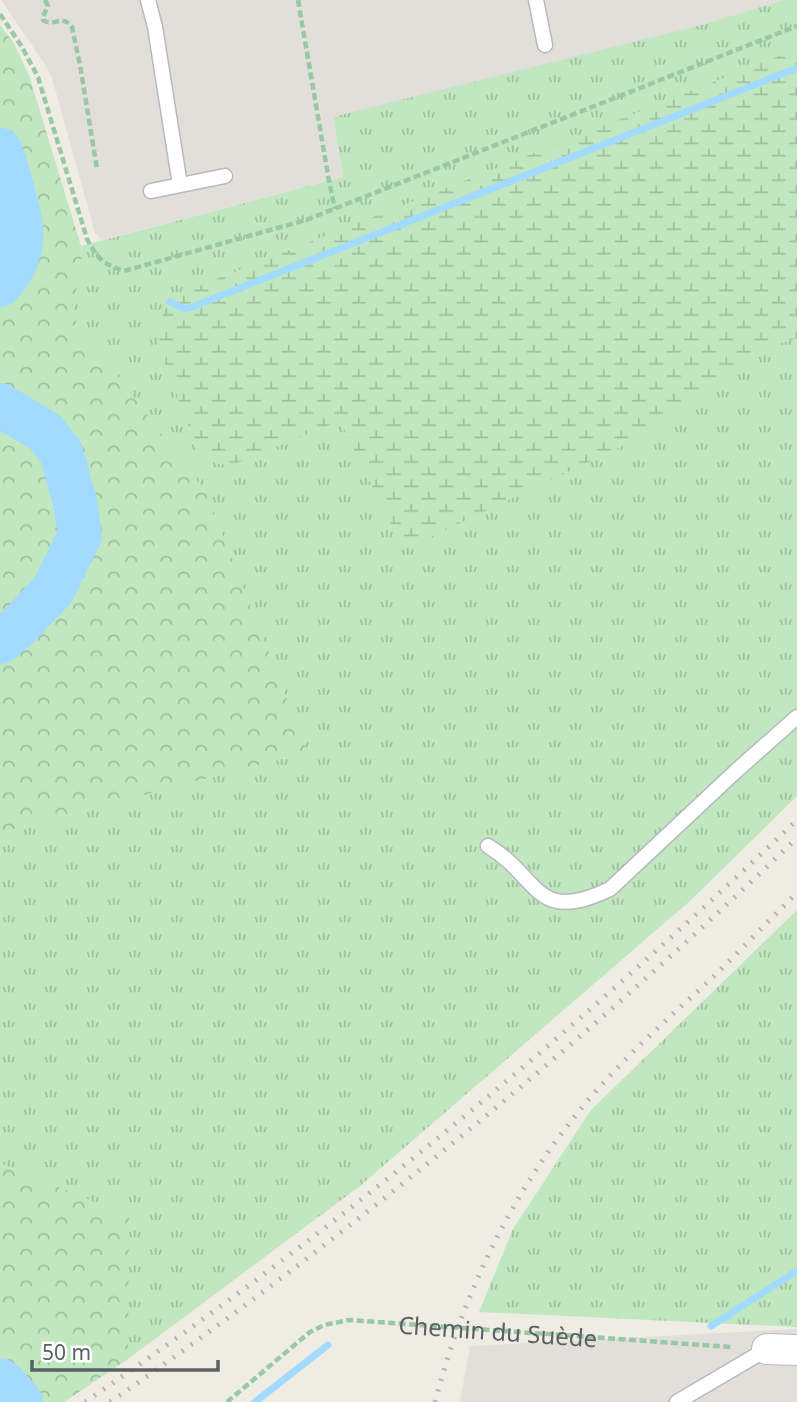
<svg xmlns="http://www.w3.org/2000/svg" width="797" height="1402" viewBox="0 0 797 1402" font-family="'Noto Sans',sans-serif">
  <style>
    .industrial { fill: #e2dfdb }
    .grass { fill: url(#grass-tufts) }
    .forest { fill: url(#forest-crowns) }
    .wetland { fill: url(#wetland-marsh) }
    .lines { fill: none; stroke-linecap: round; stroke-linejoin: round }
    .stream { stroke: #a3daff; stroke-width: 7 }
    .river { stroke: #a3daff; stroke-width: 44 }
    .lane-casing { stroke: #b6babe; stroke-width: 17 }
    .street-casing { stroke: #b6babe; stroke-width: 32 }
    .path { stroke: #98c8a4; stroke-width: 4.5; stroke-dasharray: 7 3.5; stroke-linecap: butt }
    .lane { stroke: #fff; stroke-width: 14 }
    .street { stroke: #fff; stroke-width: 30 }
    .rail { stroke: #b4b5b6; stroke-width: 5; stroke-dasharray: 2 9; stroke-linecap: butt }
    .labels { text-anchor: middle; dominant-baseline: central; stroke-width: 6; stroke-linejoin: round; paint-order: stroke }
    .street-label { font-size: 24px; fill: #5b6065; stroke: #fff }
  </style>
  <defs>
    <pattern id="grass-tufts" width="24" height="20" patternUnits="userSpaceOnUse" patternTransform="scale(1.75)"><rect width="24" height="20" fill="#c0e7bf"/><path d="M3 7l-1-3M5 7V3M7 7l1-3M15 17l-1-3M17 17v-4M19 17l1-3" fill="none" stroke="#9fbf9f"/></pattern>
    <pattern id="forest-crowns" width="20" height="18" patternUnits="userSpaceOnUse" patternTransform="scale(1.75)"><rect width="20" height="18" fill="#c0e7bf"/><path d="M2 6a3 3 0 1 1 6 0M12 15a3 3 0 1 1 6 0" fill="none" stroke="#9fbf9f"/></pattern>
    <pattern id="wetland-marsh" width="20" height="14" patternUnits="userSpaceOnUse" patternTransform="scale(1.75)"><rect width="20" height="14" fill="#c0e7bf"/><path d="M1 5h8M5 5V1M11 12h8M15 12V8" fill="none" stroke="#9fbf9f"/></pattern>
  </defs>
  <rect width="100%" height="100%" fill="#efece3"/>
  <path class="industrial" d="M1,0H784L701,25L333,118L343,177L102,240L95,233L52,78L44,63Z
    M797,1329V1402H460L470,1346Z"/>
  <path class="grass" d="M784,0H797V796L691,900L360,1186L128,1359V1216L0,1163V833L308,752L87,337L76,322L72,304L83,270L81,246L343,177L333,117L701,25Z
    M797,910V1327L479,1312L513,1229L591,1110Z"/>
  <path class="forest" d="M0,25L13,42L29,75L81,246L83,270L72,304L76,322L206,492L308,752L0,833Z
    M0,1163L129,1216L128,1359L64,1402H0Z"/>
  <path class="wetland" d="M797,49V338L770,347L734,370L672,417L625,445L426,539L409,540L395,533L341,423H334L235,464C216,466 209,463 197,449L159,347V327L166,305L181,293Z"/>
  <g class="lines">
    <path class="stream" d="M170,302L185,309L197,305L797,68
      M711,1326L797,1271
      M255,1402L328,1345"/>
    <path class="river" d="M0,150C6,163 9,178 13,192C24,229 28,254 0,285
      M0,405L45,432L61,452L75,502L80,535L53,590L19,626L0,642
      M0,1380L4,1383L21,1402"/>
    <g class="lane-casing">
      <path id="lane" d="M148,0L155,27L180,185
        M536,0L545,45
        M151,191L225,176
        M488,846C541,878 534,925 610,889L736,771L797,717
        M677,1402L767,1349"/>
    </g>
    <g class="street-casing">
      <path id="street" d="M767,1349L797,1350"/>
    </g>
    <g class="path">
      <path d="M45,0L48,6L43,16V20C54,28 62,13 72,27L80,65L97,169"/>
      <path d="M298,0L329,181L335,209"/>
      <path d="M0,14L22,47L38,77L87,239C98,259 101,263 124,271L306,220L797,26"/>
      <path id="s1" d="M227,1402L310,1332L324,1325L349,1320L731,1347"/>
    </g>
    <use href="#lane" class="lane"/>
    <use href="#street" class="street"/>
    <path class="rail" d="M85,1402C339,1229 575,1032 797,820
      M110,1402C190,1347 268,1289 345,1229C502,1107 653,977 797,838
      M435,1402C465,1287 518,1179 597,1090C632,1050 672,1015 711,979C740,951 768,921 797,893"/>
  </g>
  <g class="labels">
    <g class="street-label">
      <text stroke="none"><textPath href="#s1" startOffset="299">Chemin du Suède</textPath></text>
    </g>
  </g>
  <path d="M32 1360v10h186v-10" fill="none" stroke="#5b6065" stroke-width="3.5"/>
  <text x="42" y="1360" font-size="21" fill="#5b6065" stroke="#ffffff" stroke-width="5" paint-order="stroke">50 m</text>
</svg>
